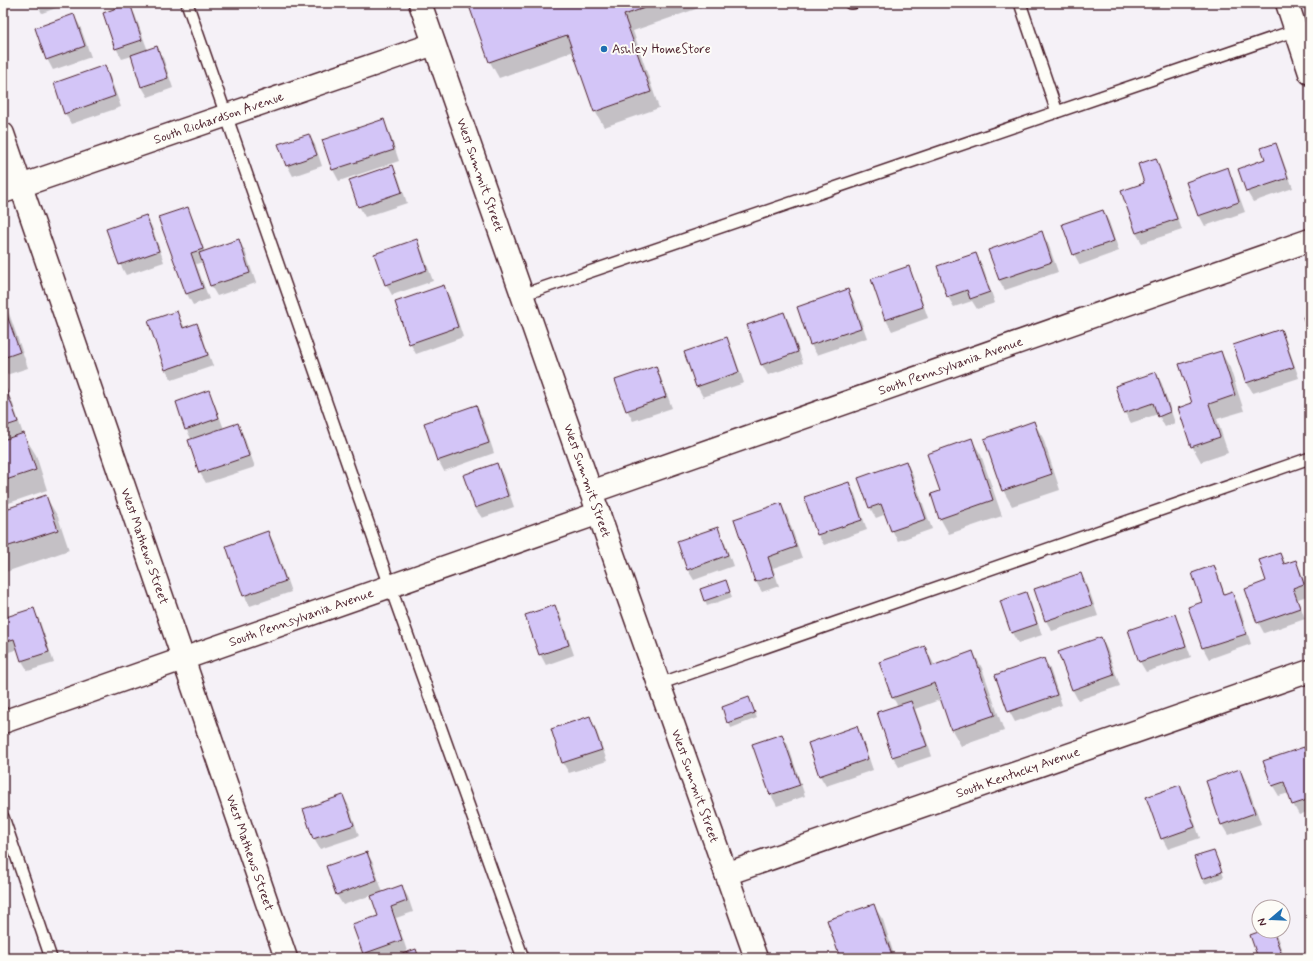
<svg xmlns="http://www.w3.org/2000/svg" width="1313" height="961" viewBox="0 0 1313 961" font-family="Mynerve,sans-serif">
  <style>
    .shadow { fill: #0003 }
    .building { fill: #d3c5f7; stroke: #4a1f2b }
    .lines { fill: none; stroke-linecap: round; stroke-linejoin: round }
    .service-casing { stroke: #4a1f2b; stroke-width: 14 }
    .minor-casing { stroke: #4a1f2b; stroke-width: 25 }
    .tertiary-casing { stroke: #4a1f2b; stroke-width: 25 }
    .service { stroke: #fdfcf7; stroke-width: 11 }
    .minor { stroke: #fdfcf7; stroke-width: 22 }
    .tertiary { stroke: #fdfcf7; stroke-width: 22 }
    .poi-dot { fill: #1f6fb2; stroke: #fdfcf7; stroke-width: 1.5 }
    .labels { text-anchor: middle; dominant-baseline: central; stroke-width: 4; stroke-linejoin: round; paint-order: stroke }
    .poi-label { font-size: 13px; fill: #4a1f2b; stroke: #fdfcf7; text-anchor: start }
    .street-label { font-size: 13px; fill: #4a1f2b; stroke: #fdfcf7 }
  </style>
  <rect width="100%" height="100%" fill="#f5f1f7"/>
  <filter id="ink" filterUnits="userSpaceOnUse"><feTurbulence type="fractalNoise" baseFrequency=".025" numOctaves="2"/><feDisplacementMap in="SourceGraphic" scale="8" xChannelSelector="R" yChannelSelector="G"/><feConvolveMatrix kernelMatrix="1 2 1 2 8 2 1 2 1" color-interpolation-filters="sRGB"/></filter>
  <g filter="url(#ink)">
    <path class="shadow" d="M36,3H71L42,13Z
      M469,3H713L633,31L659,108L604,127L595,111L574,51L499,78L490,62Z
      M129,5L135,15L148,51L157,47L163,58L173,88L148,97L142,87L132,56L122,59L116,48Z
      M74,16L80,26L91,57L53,70L47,59Z
      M104,66L110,77L121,107L71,124L65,113Z
      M383,121L389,131L399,161L339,181L333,170L324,140Z
      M309,135L315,145L322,166L293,176L287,165Z
      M1275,144L1281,155L1293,188L1253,202L1247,192L1240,169L1266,160Z
      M1155,159L1161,170L1182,230L1142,243L1136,233L1145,184Z
      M392,166L398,176L407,203L365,217L359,206Z
      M1227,169L1233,179L1245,212L1205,226L1199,215Z
      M187,208L193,219L205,252L239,241L245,251L256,283L217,296L211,286L203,262L196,264L209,299L193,305L187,294L159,218Z
      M1103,211L1109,222L1119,251L1080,265L1074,254Z
      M146,216L152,227L164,262L126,275L120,264Z
      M1041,232L1048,243L1058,272L1005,290L999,280L989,250Z
      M416,240L422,251L433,281L392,295L386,284Z
      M976,254L982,265L995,303L977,309L972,301L954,307L948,297L938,267Z
      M908,267L914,278L928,318L892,331L886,320L872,280Z
      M443,287L450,297L463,337L416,354L410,343Z
      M848,290L854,301L867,338L817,355L811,345L798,307Z
      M3,296L28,368L3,376Z
      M177,312L185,328L196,324L202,335L213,366L172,380L166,370L149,322Z
      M784,313L790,324L803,363L768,375L762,365L749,325Z
      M1280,330L1286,341L1299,378L1253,393L1247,383L1234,346Z
      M726,338L732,349L744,383L703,397L697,386Z
      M1221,352L1230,368L1244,411L1217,419L1228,453L1201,462L1192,446L1193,404Z
      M655,367L661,378L672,408L633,421L627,410Z
      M1156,373L1162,384L1175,423L1165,427L1158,414L1131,423L1125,413L1116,387Z
      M6,390L12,401L23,434L36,455L47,490L3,505V391Z
      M208,392L214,402L224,429L237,424L243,434L255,467L206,483L200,473L189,440H192L186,429Z
      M476,406L482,417L494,453L444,471L438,460Z
      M1034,423L1043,438L1060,490L1012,506L1003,490Z
      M972,440L981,455L1002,516L949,534L940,518L941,491Z
      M906,462L912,473L932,529L898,541L892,530L886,514L876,518L870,508Z
      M497,464L503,475L514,507L482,518L475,508Z
      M848,483L855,494L867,530L824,545L818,535L805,498Z
      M46,497L58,517L69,550L3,573V511Z
      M781,504L787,515L802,558L773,568L779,586L762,592L756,582L735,520Z
      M717,528L723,538L733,566L694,580L687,569Z
      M268,532L274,543L291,592L250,606L244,595Z
      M1280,554L1286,564L1295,561L1301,572L1310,595L1298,599L1305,619L1264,633L1258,622L1267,582Z
      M1213,567L1219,577L1225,595L1232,593L1238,603L1251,644L1209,659L1203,648L1190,608L1204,603Z
      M1081,574L1087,584L1098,616L1052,631L1046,621L1035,590Z
      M728,587L732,597L707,606L705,601Z
      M1025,593L1031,604L1042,635L1018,643L1012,633Z
      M554,606L561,617L574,655L546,665L540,654Z
      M33,609L39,619L54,663L28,671L22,661L18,649L3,654V619Z
      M1174,615L1180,626L1191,657L1146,672L1140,662L1129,631Z
      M1101,638L1107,649L1120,686L1078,700L1072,689Z
      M925,647L935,666L973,652L982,668L1004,731L961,746L952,730L942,699L915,709L932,756L899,767L893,757L878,713L898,706L893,698Z
      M1044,659L1050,669L1062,705L1015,722L1009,711Z
      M749,698L757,718L731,728L723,707Z
      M589,717L595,727L607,761L569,773L563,763L552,730Z
      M856,727L862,738L873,770L826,786L820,776Z
      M782,735L788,745L805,796L777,806L771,795L753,745Z
      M1304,748L1310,759V811L1299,815L1293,804L1289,793L1279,796L1273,786L1265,762Z
      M1240,770L1246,781L1261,824L1228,835L1222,825L1207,782Z
      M1180,786L1186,797L1200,838L1168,849L1162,838Z
      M343,796L349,806L359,836L320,849L314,839L304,809Z
      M1214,852L1224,877L1205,884L1202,879Z
      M367,853L373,863L383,893L401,886L408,897L413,912L396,918L407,951L387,958H366L364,954L379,916L372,895L343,905L336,894Z
      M873,905L883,920L895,958H841Z
      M1264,931H1273L1278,939L1284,958H1259Z"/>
    <path class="building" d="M130,3L142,40L115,49L103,13Z
      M468,3H659L624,15L651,92L594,112L567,35L489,62Z
      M74,14L85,46L46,60L35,28Z
      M157,46L168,78L141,87L131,55Z
      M105,65L115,96L64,114L54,83Z
      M384,119L394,150L332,170L322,140Z
      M309,134L317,155L286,166L278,144Z
      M1276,143L1288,178L1246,192L1238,169L1265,159L1261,148Z
      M1156,158L1177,219L1136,233L1121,191L1144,183L1138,164Z
      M393,165L402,192L358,207L349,180Z
      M1228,167L1239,202L1198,216L1186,182Z
      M188,207L203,249L191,253L203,288L186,294L158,217Z
      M1103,210L1114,241L1073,255L1062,224Z
      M146,215L159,251L119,265L106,229Z
      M1042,231L1052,262L999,280L988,250Z
      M239,239L250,273L210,286L199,253Z
      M417,239L427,270L385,285L374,254Z
      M976,253L990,292L970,299L967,290L947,297L937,266Z
      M909,266L923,307L885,320L871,279Z
      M444,285L458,327L409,344L395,302Z
      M848,289L861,328L810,345L797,307Z
      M3,304L20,352L3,358Z
      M177,311L183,328L197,323L208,355L165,370L148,321Z
      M784,312L798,352L761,365L747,325Z
      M1310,315V336L1303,317Z
      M1281,329L1294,367L1246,383L1233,345Z
      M727,337L739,372L696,387L684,352Z
      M1221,351L1235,395L1209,404L1220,437L1191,447L1178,408L1192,403L1179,364Z
      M656,366L666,397L626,411L615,380Z
      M1156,372L1170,412L1158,417L1153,403L1124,413L1115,386Z
      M6,389L18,422L3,427V390Z
      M209,390L219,418L185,430L176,402Z
      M476,405L489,443L437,461L424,423Z
      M1034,421L1052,474L1002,491L984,439Z
      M238,423L249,456L199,473L188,440Z
      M24,433L36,470L3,481V440Z
      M972,438L993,500L939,519L931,494L940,491L927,454Z
      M906,461L926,519L891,531L881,504L869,508L858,478Z
      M497,463L508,496L475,508L463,475Z
      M849,482L862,520L817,535L804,497Z
      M46,495L58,530L3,548V510Z
      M781,503L796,547L768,557L774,576L755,582L734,519Z
      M718,527L728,555L687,570L677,541Z
      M268,531L286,581L243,596L226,546Z
      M1280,553L1284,564L1296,560L1304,584L1293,588L1300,608L1257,623L1245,589L1266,581L1259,560Z
      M1214,565L1224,594L1232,591L1246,634L1202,648L1188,607L1202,602L1192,573Z
      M1081,573L1092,605L1045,621L1034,589Z
      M726,580L730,592L704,601L700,589Z
      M1026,592L1037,624L1011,633L1000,601Z
      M555,605L569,645L539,655L525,615Z
      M34,608L49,652L21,661L14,639L3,642V618Z
      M1175,614L1186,646L1139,662L1128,630Z
      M1101,637L1114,675L1072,690L1058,652Z
      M925,646L932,666L973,651L995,715L951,730L935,683L892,698L879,662Z
      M1044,658L1057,695L1008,712L995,675Z
      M749,697L755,713L727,723L722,707Z
      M911,701L927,746L892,757L877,712Z
      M590,716L602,750L562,763L551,729Z
      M857,726L868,759L819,776L808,743Z
      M782,734L800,785L770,795L752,744Z
      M1304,747L1310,763V799L1292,805L1284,782L1272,786L1263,761Z
      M1240,769L1255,813L1221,825L1206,781Z
      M1180,785L1195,827L1161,839L1146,797Z
      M343,795L354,825L313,839L303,809Z
      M1214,851L1222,872L1202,879L1194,857Z
      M367,852L377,880L336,895L326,866Z
      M402,885L407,901L391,907L402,940L363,954L352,924L378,916L371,896Z
      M874,904L893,958H840L827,920Z
      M1261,931H1273L1283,958H1258L1250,935Z
      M416,949L419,958H391Z"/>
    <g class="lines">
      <g class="service-casing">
        <path id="service" d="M187,3L390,586L523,958
          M850,3H853
          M1020,3L1057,112
          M522,295L1296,30
          M659,684L1310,458
          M3,817L51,958"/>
      </g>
      <g class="minor-casing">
        <g id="minor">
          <path d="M1287,3L1310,73"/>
          <path id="s1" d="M3,134L286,958"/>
          <path id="s2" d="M3,192L434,44"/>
          <path id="s3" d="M591,492L1310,240"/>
          <path id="s4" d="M3,722L599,513"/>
          <path id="s5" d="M726,874L1310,671"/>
        </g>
      </g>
      <g class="tertiary-casing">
        <g id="tertiary">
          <path id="s6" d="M420,3L591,492L756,958"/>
        </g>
      </g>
      <use href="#service" class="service"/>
      <use href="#minor" class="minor"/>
      <use href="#tertiary" class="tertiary"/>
    </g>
  </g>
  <circle class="poi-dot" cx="604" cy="49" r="4"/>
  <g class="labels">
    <g class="poi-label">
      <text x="612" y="49">Ashley HomeStore</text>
    </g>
    <g class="street-label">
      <text stroke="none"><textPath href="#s2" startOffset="228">South Richardson Avenue</textPath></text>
      <text stroke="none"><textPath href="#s6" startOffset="182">West Summit Street</textPath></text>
      <text stroke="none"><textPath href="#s3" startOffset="381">South Pennsylvania Avenue</textPath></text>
      <text stroke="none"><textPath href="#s6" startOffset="506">West Summit Street</textPath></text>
      <text stroke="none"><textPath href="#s1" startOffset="436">West Mathews Street</textPath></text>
      <text stroke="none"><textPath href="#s4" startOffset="316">South Pennsylvania Avenue</textPath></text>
      <text stroke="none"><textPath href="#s5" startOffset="309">South Kentucky Avenue</textPath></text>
      <text stroke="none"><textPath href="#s6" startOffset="830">West Summit Street</textPath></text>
      <text stroke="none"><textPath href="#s1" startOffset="760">West Mathews Street</textPath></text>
    </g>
  </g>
  <rect width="1313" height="961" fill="none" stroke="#fdfcf7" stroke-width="16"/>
  <rect x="8" y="8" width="1297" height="945" fill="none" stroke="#4a1f2b" stroke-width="1.5" filter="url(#ink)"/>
  <g transform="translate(1271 919) rotate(251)"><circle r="19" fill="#fdfcf7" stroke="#b5a4a5"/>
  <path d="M0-3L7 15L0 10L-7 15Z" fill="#1f6fb2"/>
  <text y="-6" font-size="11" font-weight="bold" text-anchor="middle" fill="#4a1f2b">N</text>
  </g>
</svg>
